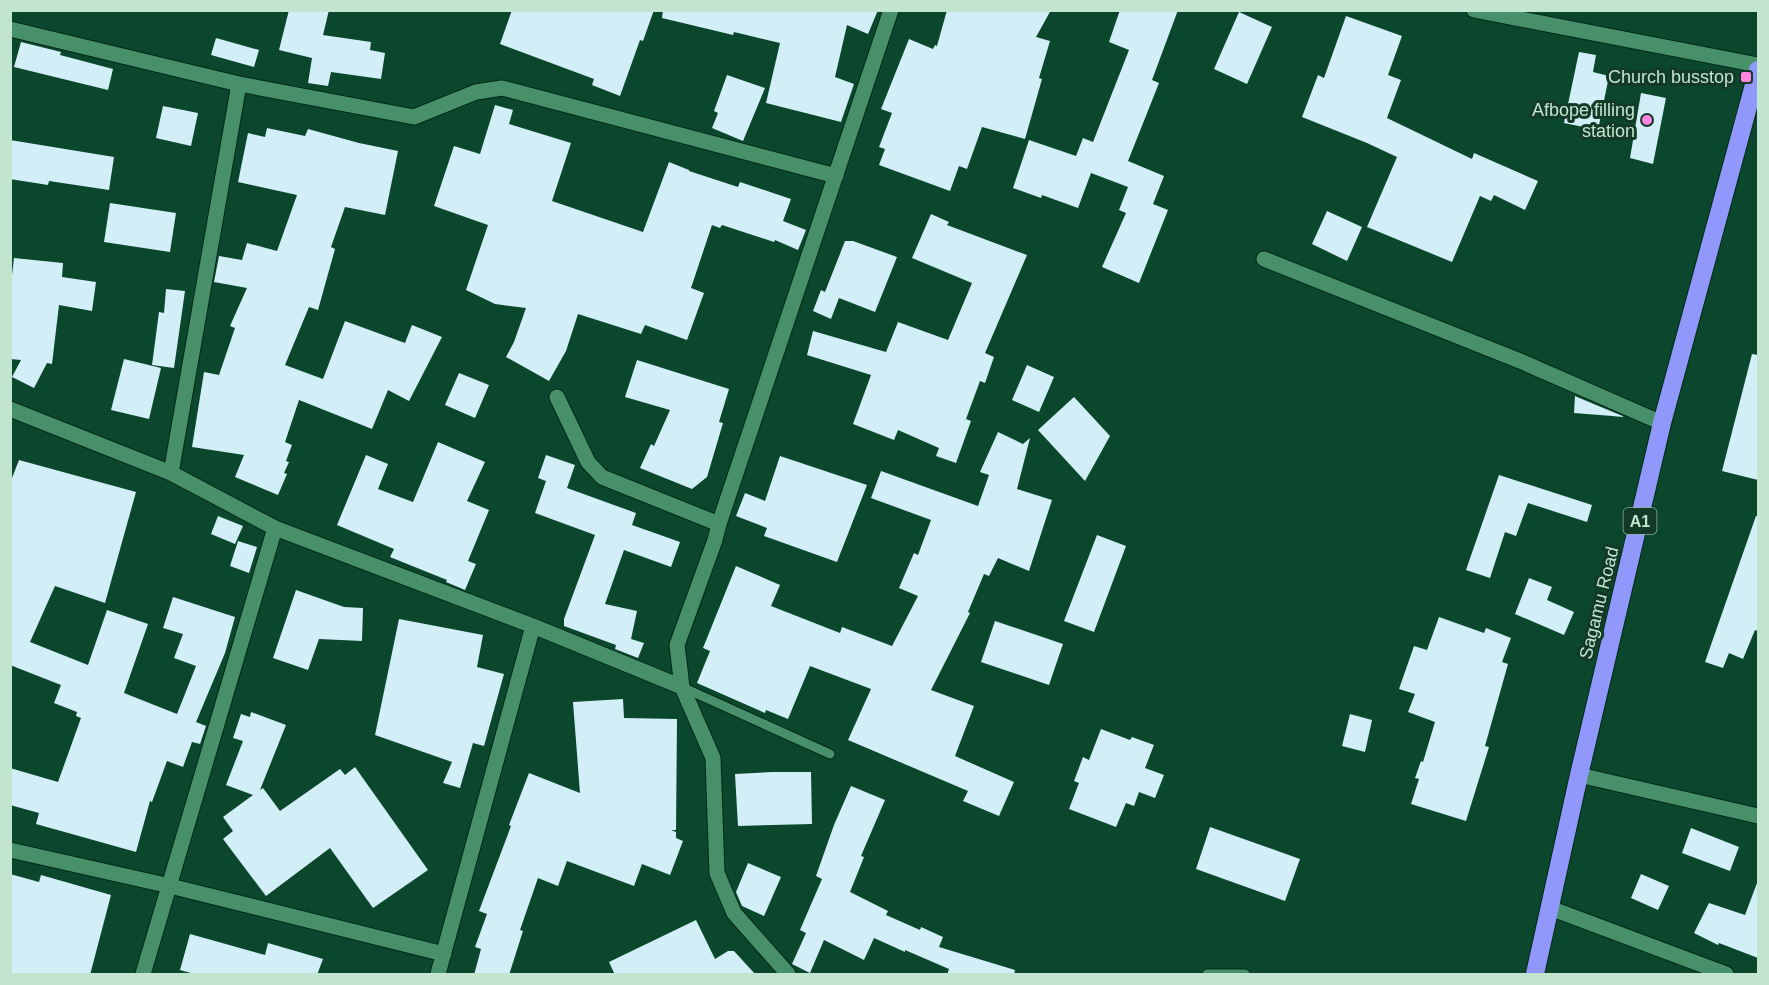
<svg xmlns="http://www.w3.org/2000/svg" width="1769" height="985" viewBox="0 0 1769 985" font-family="Helvetica,sans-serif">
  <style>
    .building { fill: #d2eff8 }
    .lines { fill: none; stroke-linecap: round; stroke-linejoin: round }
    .lane-casing { stroke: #012b18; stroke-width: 11 }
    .street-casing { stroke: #012b18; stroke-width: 17 }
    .highway-casing { stroke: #012b18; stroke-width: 20 }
    .lane { stroke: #479069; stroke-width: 9 }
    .street { stroke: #479069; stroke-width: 15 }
    .highway { stroke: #9099fb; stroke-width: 18 }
    .poi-dot { fill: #ff85df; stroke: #133a26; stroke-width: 2 }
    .labels { text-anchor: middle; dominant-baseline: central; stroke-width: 6; stroke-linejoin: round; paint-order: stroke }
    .shield { fill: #133a26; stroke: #8db29c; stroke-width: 1.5 }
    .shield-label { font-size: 16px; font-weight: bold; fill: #c1e5cf }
    .poi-label { font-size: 18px; fill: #c1e5cf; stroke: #133a26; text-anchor: end }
    .street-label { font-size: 18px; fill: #c1e5cf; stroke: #133a26 }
  </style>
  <rect width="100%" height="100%" fill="#0a472c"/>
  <path class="building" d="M289,10H329L323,35L371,42L370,50L385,53L381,79L331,72L328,86L308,83L312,58L279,50Z
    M512,10H654L643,41L640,40L620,96L592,85L594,79L500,44Z
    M663,10H878L868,34L847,25L835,77L854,84L841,122L766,103L780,43L734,32L733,35L662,18Z
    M947,10H1051L1036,37L1050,41L1039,78L1042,79L1025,139L982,127L967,169L959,166L950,191L879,165L885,149L879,147L892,113L881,109L909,39L933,49L935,45L937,46Z
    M1120,10H1178L1152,80L1159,83L1128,161L1164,176L1153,204L1168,210L1139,283L1102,267L1126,213L1119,210L1128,187L1091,173L1078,208L1042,195L1041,198L1013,188L1029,140L1076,156L1083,138L1093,142L1129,50L1109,42Z
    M1239,12L1272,27L1247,84L1214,69Z
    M1346,16L1402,36L1388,75L1401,80L1387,118L1472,159L1474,153L1538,181L1525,210L1494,195L1491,201L1480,196L1452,262L1367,227L1397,157L1367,143L1302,117L1318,75L1324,78Z
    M216,38L259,50L254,67L211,55Z
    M21,42L61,52L60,55L113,69L108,90L14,67Z
    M1579,52L1596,55L1593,72L1609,76L1598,130L1564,123Z
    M727,75L765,88L743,141L712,128L718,113L714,111Z
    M1641,93L1666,98L1653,164L1630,158Z
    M495,105L513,110L509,124L571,143L552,201L643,232L669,162L689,170V171L738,187L740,182L791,199L783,221L806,230L798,250L775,240L774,242L722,225L720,228L712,225L691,288L704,293L687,340L645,325L641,334L578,314L566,351L549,381L506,357L514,342L526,308L495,304L466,290L488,225L434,206L454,146L480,154Z
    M163,106L198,113L191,146L156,138Z
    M267,128L305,136L308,129L359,143L398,151L385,215L345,207L331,247L335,249L318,310L309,307L285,365L323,379L345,321L405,343L412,325L442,337L409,401L388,390L372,429L299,400L285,442L292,445L286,461L289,462L284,473L287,474L278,495L235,477L244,455L192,447L204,372L219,375L235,328L230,326L247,288L214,282L219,256L242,260L247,243L277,251L297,195L238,182L248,133L265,137Z
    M10,140L114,157L109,190L49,181L48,185L10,179Z
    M110,203L176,213L170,252L104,242Z
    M1327,211L1362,227L1347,261L1312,244Z
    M931,214L949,222L947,225L1027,255L985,353L994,357L985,383L980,381L966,419L971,421L956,463L936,456L939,448L898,430L894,440L853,424L871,375L807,355L813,331L886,352L898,322L948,340L972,283L912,258Z
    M845,241H853L897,257L875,312L839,298L831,319L813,311L821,290L825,292Z
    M14,258L63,263L62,277L96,282L92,311L59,305L52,364L47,363L34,388L12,377L21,360L10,359V292Z
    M166,289L185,291L174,368L152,365L159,312L164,313Z
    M1752,354L1758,355V480L1722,471Z
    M124,359L161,368L149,419L111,410Z
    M637,360L729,389L719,422L723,423L707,477L692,489L640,468L651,444L654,446L670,410L625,397Z
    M1027,365L1054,377L1039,412L1012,400Z
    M459,373L489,385L475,418L445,405Z
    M1575,396L1577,397L1625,417L1574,413Z
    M1074,397L1110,436L1085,481L1038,430Z
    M998,432L1023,444L1030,438L1017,489L1052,500L1029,571L998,558L989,576L984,574L968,612L970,613L931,690L974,706L955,756L1014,782L999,816L963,801L968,791L848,740L871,689L810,666L788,719L766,710L765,713L697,683L710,651L703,648L736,566L780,585L771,606L840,633L842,627L892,646L918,596L899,588L914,553L918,555L931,520L871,498L881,471L978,506L989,475L980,472Z
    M438,442L485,462L467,501L489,510L468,561L476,564L465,590L446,582L447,580L390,557L394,549L337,525L366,455L388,464L378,489L413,502Z
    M546,455L575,465L567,488L636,513L632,525L680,542L671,567L624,550L605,604L637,611L631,639L644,643L638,658L615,649L616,645L564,626V619L595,535L535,513L546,481L538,478Z
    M780,456L867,485L837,562L764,536L767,528L736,516L745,493L765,501Z
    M19,460L136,492L105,603L55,586L30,642L88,665L107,610L148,624L124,693L177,714L196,666L174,658L183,634L163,628L173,597L235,617L225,653L196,722L206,726L200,744L192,742L183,767L167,761L152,802L150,801L136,852L36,824L39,813L10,805V768L58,782L81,718L76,716L77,712L54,703L61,685L10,665V483Z
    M1499,475L1592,505L1587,522L1528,503L1516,536L1505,532L1490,578L1466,570Z
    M218,516L243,526L235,544L211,534Z
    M1756,516H1758V631L1755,630L1743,659L1729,653L1723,668L1705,662Z
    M1097,535L1126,546L1094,632L1064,621Z
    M238,541L257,547L249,573L230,566Z
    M1529,578L1552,587L1547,600L1574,612L1564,635L1515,614Z
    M296,590L344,607L363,608L362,641L319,639L308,670L273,658Z
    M1439,617L1484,633L1486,628L1511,638L1502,662L1508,664L1485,746L1489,747L1466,821L1411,804L1419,779L1415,778L1421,761L1423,762L1435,722L1408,712L1415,694L1399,689L1414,646L1427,650Z
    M399,619L483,635L477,667L504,674L484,746L473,743L460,788L443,783L452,762L375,735Z
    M995,621L1063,644L1049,685L981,662Z
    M623,699L624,718L677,719L676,830H671L676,832V838L683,841L670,875L642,864L634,886L567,861L558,886L538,878L520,930L523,931L509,975H474L481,949L475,947L487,914L479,911L511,826L509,825L529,773L580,793L573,702Z
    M251,712L286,725L260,790L263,788L280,811L340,769L345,775L355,767L428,870L373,908L330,848L266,896L223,839L233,831L223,817L253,795L226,785L243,741L233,738L241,714L250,717Z
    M1350,714L1372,720L1365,752L1342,746Z
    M1101,729L1130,740L1132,737L1154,745L1145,768L1164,775L1155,798L1139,792L1134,806L1126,803L1116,827L1069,809L1079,783L1074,781L1083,757L1089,760Z
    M773,772H811L812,824L738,826L735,774Z
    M851,786L885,800L861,856L864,857L850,892L888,911L886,915L920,930L921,927L943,937L939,947L1015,970L1014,975H947L949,969L905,950V952L874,938L864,960L824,940L810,973L792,964L806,933L800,930L822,879L816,876L834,825Z
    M1210,827L1300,859L1285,901L1196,869Z
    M1691,828L1739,847L1730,871L1682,853Z
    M748,863L781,877L764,916L742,906L736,892Z
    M10,874L39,882L41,875L111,895L90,975H10Z
    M1641,874L1669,886L1658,910L1631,898Z
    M1757,883H1758V958L1719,943L1718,945L1694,933L1709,903L1745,915Z
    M696,920L715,959L728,951H734L756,975H615L609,962Z
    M190,934L265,955L268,943L323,959L317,975H198L180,970Z"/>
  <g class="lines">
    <g class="lane-casing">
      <path id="lane" d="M682,687L830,754
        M1207,974H1245"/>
    </g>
    <g class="street-casing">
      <path id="street" d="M1474,10L1758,65
        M10,29L239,84L414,117L476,92L502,88L836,176
        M1264,259L1520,361L1662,423
        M557,397L588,462L602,477L719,524
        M10,409L171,473L275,528L533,626L682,687
        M171,473L239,84
        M1579,775L1758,816
        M10,850L170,886L444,954
        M1550,908L1726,974
        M143,974L275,528
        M438,974L533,626
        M788,974L734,913L717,873L713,758L682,687L677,645L715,540L719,524L891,10"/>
    </g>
    <g class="highway-casing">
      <path id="highway" d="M1535,974L1579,775L1662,423L1758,70"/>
    </g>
    <use href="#lane" class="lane"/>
    <use href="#street" class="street"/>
    <use href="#highway" class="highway"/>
  </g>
  <g class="poi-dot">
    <rect x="1740" y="71" width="12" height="12" rx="3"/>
    <circle cx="1647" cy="120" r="6"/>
  </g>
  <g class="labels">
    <rect class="shield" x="1623.5" y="508" width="33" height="26" rx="4.5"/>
    <g class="shield-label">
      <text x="1640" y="521">A1</text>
    </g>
    <g class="poi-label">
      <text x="1734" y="77">Church busstop</text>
      <text x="1635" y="110">Afbope filling<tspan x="1635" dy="21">station</tspan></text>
    </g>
    <g class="street-label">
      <text transform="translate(1599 603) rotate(-76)">Sagamu Road</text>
    </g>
  </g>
  <rect width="1769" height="985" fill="none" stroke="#c1e5cf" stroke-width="24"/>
</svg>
